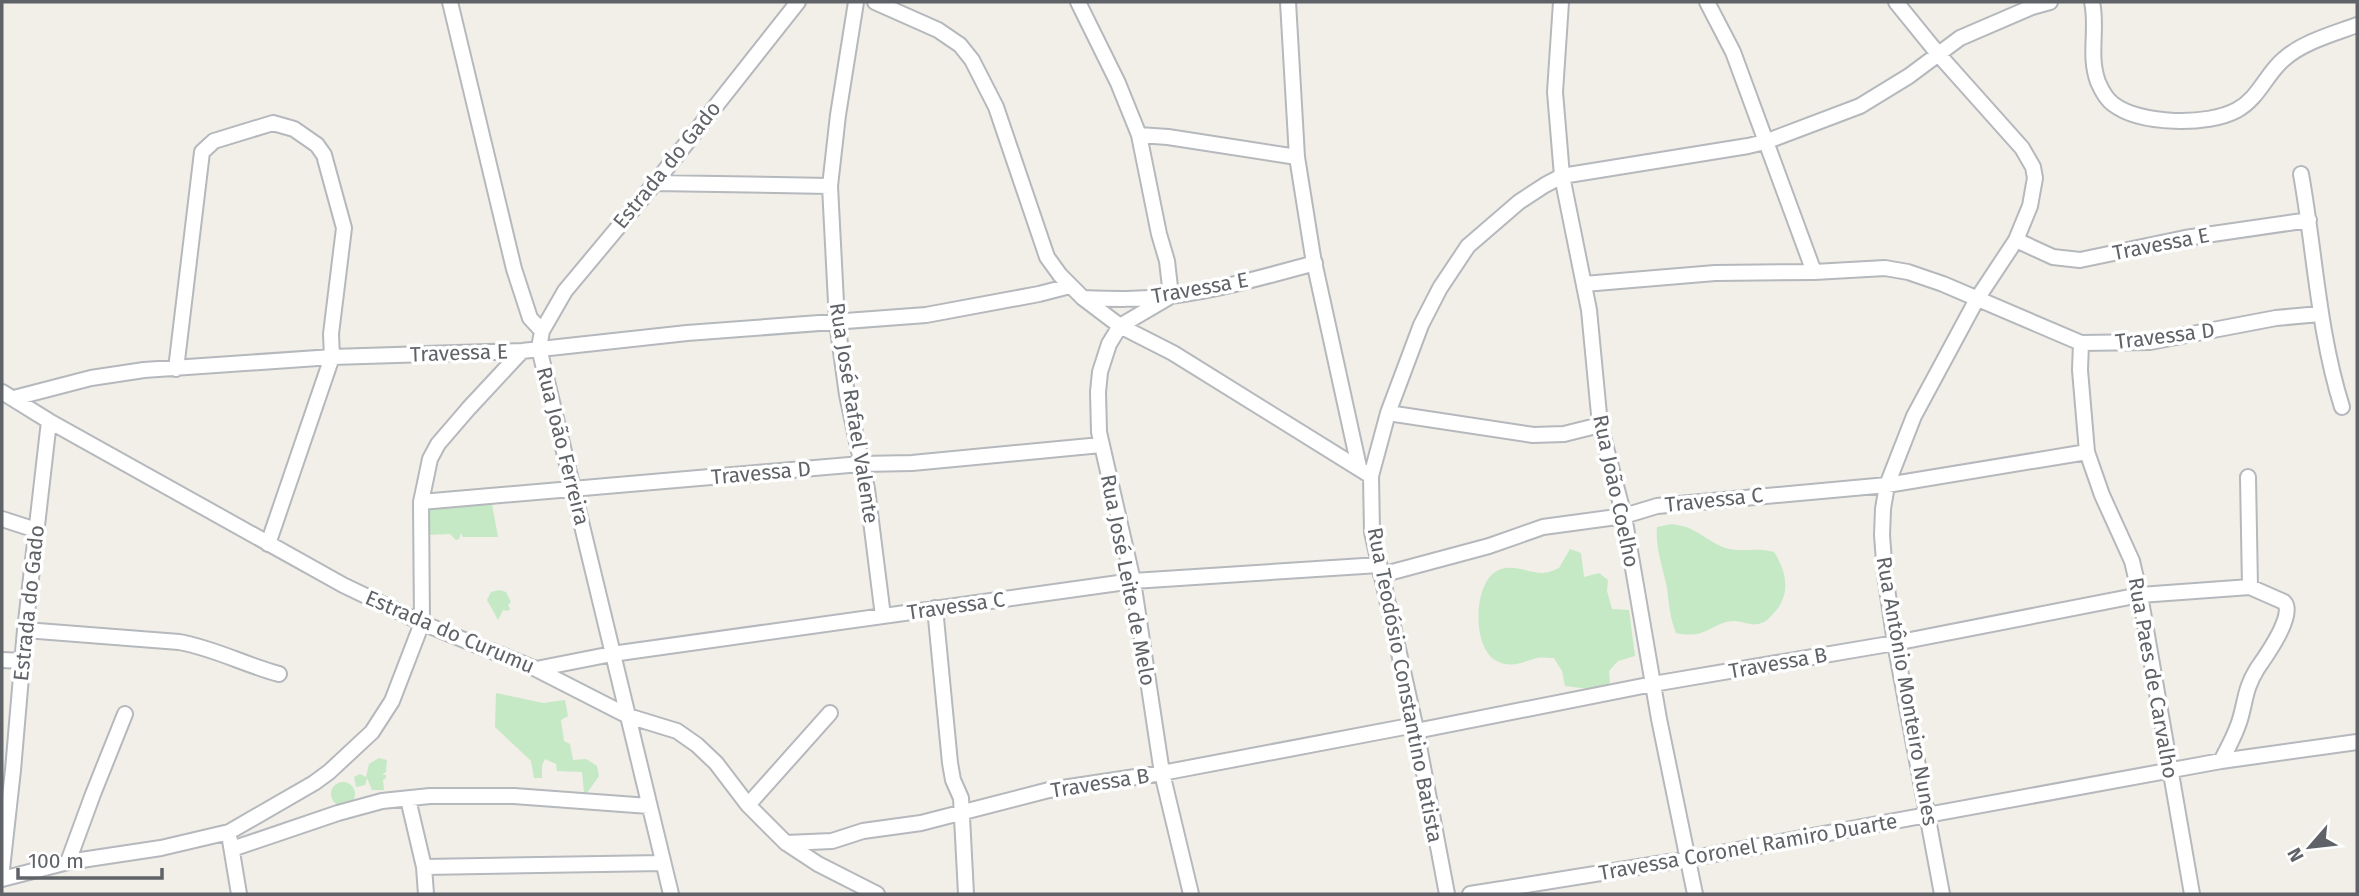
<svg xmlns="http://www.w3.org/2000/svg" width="2359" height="896" viewBox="0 0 2359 896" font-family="'Fira Sans',sans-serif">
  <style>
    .green { fill: #c5e8c5 }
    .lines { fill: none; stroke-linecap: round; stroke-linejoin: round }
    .minor-casing { stroke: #b5b8bc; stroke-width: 18 }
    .minor { stroke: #fff; stroke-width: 14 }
    .labels { text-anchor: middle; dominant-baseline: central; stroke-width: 7; stroke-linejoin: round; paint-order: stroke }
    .street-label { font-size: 21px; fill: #5f6368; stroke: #fff }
  </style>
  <rect width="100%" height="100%" fill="#f1efe8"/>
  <path class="green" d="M486,503L492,504L498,537H463L461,533L459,539L456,540L450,534L426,535L425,506Z
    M1672,524C1677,525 1684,526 1689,528C1702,534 1714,545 1729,549C1745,552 1757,547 1774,552C1787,572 1791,594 1774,613C1770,617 1766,622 1761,623C1751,627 1744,621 1734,621C1711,622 1708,640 1676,633C1670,618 1669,604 1667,588C1663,567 1655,548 1657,527Z
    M1570,549L1581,553L1584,577L1599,573L1608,580L1607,591L1612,609L1629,610L1635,656L1618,661L1609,671L1610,683L1597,690L1565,686L1562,671L1554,658C1548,658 1542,657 1537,658C1523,662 1510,669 1495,660C1472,645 1474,586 1495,572C1510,562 1527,573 1543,573C1548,573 1554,570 1559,568Z
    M499,590L506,592L511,602L508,605L510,609L508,611L503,610L498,620L487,600L491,592Z
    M496,693L543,703L565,700L568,716L561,720L564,741L570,744L573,760L586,759L597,766L599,776L587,793L584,792L582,772L557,771L556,764L545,759L542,765V778H534L531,761L495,727Z
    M379,758L387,760L386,772L382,775H386V778L383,780L384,790H372L367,778L365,785L356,787L354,777L360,774L366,777L369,764Z
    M331 794a12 12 0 1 1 24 0a12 12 0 1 1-24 0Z"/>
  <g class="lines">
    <g class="minor-casing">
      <path id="minor" d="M450,2L514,269L530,318L542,331
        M856,2L838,115L830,186L837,322L847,395L867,489L883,616
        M875,2L938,30L960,45L972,60L996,107L1047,257L1060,275L1083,298L1120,326L1173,353L1371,476
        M1078,2L1118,83L1139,135L1159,234L1167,261L1171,296
        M1288,2L1297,157L1313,257L1359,467
        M1561,2L1555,92L1562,176L1589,310L1600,425L1624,516L1659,719L1695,894
        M1707,2L1733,52L1814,272
        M1896,2L1939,55L2022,148L2033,167L2035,178L2030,206L2016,240L1977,299L1914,416L1887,485L1883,509L1882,535L1885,575L1895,643L1942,894
        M2092,2C2098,28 2088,55 2098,82C2101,89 2106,99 2113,104C2140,125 2208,126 2237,110C2259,98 2266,74 2284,59C2303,42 2333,34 2357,25
        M1139,135L1168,137L1297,157
        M2301,174C2315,252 2318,331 2342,407
        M655,183L830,186
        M2016,240L2053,257L2080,260L2185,238L2309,220
        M1584,284L1715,273L1814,272L1885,268L1908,272L1943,284L2081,343L2150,342L2276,318L2320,314
        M1171,296L1120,326L1109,344L1100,372L1098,392L1099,432L1133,581L1162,773L1191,894
        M1083,298C1112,299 1141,300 1170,296C1219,290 1267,276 1315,263
        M2081,343L2080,370L2087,452L2102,495L2132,561L2140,595L2192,894
        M176,369L202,152L214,141L273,123L294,129L317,145L324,155L344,228L331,334L332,357L268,544
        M2,392L49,421L343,585L422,623L536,669L628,716L677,731L697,745L716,763L748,805L786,843L818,864L877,894
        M14,398L91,378L144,370L332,357L522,351L687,333L926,315L1039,294L1070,286
        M1388,413L1533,435L1564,434L1600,425
        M2248,477L2250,587
        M421,502L861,464L912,463L1101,445
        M2,519L36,530
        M1381,575L1489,546L1543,527L1624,516L1657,506L1887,485L2087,452
        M935,608L950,763L953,780L961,798L966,894
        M25,630L179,642C214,648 245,665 279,674
        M2,660L23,661
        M536,669L612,654L1133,581L1379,565
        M1416,731L1653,684L1895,643L2140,595L2250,587
        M2221,761C2229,746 2237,732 2241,716C2246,697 2246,687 2257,669C2266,656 2296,614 2284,602L2250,587
        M408,799L424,867L663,863
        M748,805L830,713
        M230,840L239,894
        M786,843L832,841L863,831L921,823L1049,790L1162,773L1415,725
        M232,849L338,813L382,801L430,796H514L649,806
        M68,862L93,794L125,714
        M424,867L426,894
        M2,869L13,770L25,630L49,421
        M2,879L68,862L161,848L229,832L314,783L329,772L372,732L392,701L422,623L421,502L430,459L438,444L469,408L522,351
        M671,894L539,348L542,331L565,291L655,183L798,2
        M1447,894L1415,725L1372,532L1371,476L1388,413L1421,325L1440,288L1468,246L1519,202L1545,185L1562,176L1748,146L1765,142L1860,106L1909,76L1960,38L2032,7L2050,2
        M1470,894L1688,859L2221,761L2357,742"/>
    </g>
    <use href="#minor" class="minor"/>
  </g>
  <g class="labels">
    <g class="street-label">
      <text transform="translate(667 165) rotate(-51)">Estrada do Gado</text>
      <text transform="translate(2161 244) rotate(-11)">Travessa E</text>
      <text transform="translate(1200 288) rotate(-10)">Travessa E</text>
      <text transform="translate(2165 336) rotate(-7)">Travessa D</text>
      <text transform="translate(459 353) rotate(-2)">Travessa E</text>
      <text transform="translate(854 413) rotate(81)">Rua José Rafael Valente</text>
      <text transform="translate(563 446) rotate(76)">Rua João Ferreira</text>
      <text transform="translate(761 473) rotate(-5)">Travessa D</text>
      <text transform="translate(1616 491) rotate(78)">Rua João Coelho</text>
      <text transform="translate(1714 500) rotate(-6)">Travessa C</text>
      <text transform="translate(1128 580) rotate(79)">Rua José Leite de Melo</text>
      <text transform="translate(29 603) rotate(-84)">Estrada do Gado</text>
      <text transform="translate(956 606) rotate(-8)">Travessa C</text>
      <text transform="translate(450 632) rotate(23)">Estrada do Curumu</text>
      <text transform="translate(1778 663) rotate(-10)">Travessa B</text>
      <text transform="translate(2153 678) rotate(80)">Rua Paes de Carvalho</text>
      <text transform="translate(1405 685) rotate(79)">Rua Teodósio Constantino Batista</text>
      <text transform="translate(1907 691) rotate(80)">Rua Antônio Monteiro Nunes</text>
      <text transform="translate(1100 783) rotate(-9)">Travessa B</text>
      <text transform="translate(1748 847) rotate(-10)">Travessa Coronel Ramiro Duarte</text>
    </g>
  </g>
  <rect width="2359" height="896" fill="none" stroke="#5f6368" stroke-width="7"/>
  <g transform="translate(2310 847) rotate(242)" stroke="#ffffff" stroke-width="5" paint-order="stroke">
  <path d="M0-5L12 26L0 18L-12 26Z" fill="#5f6368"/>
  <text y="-10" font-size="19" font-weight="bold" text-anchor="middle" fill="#5f6368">N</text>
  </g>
  <path d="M18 868v10h144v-10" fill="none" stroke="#5f6368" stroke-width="3.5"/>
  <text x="28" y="868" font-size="21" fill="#5f6368" stroke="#ffffff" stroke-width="5" paint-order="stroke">100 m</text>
</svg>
